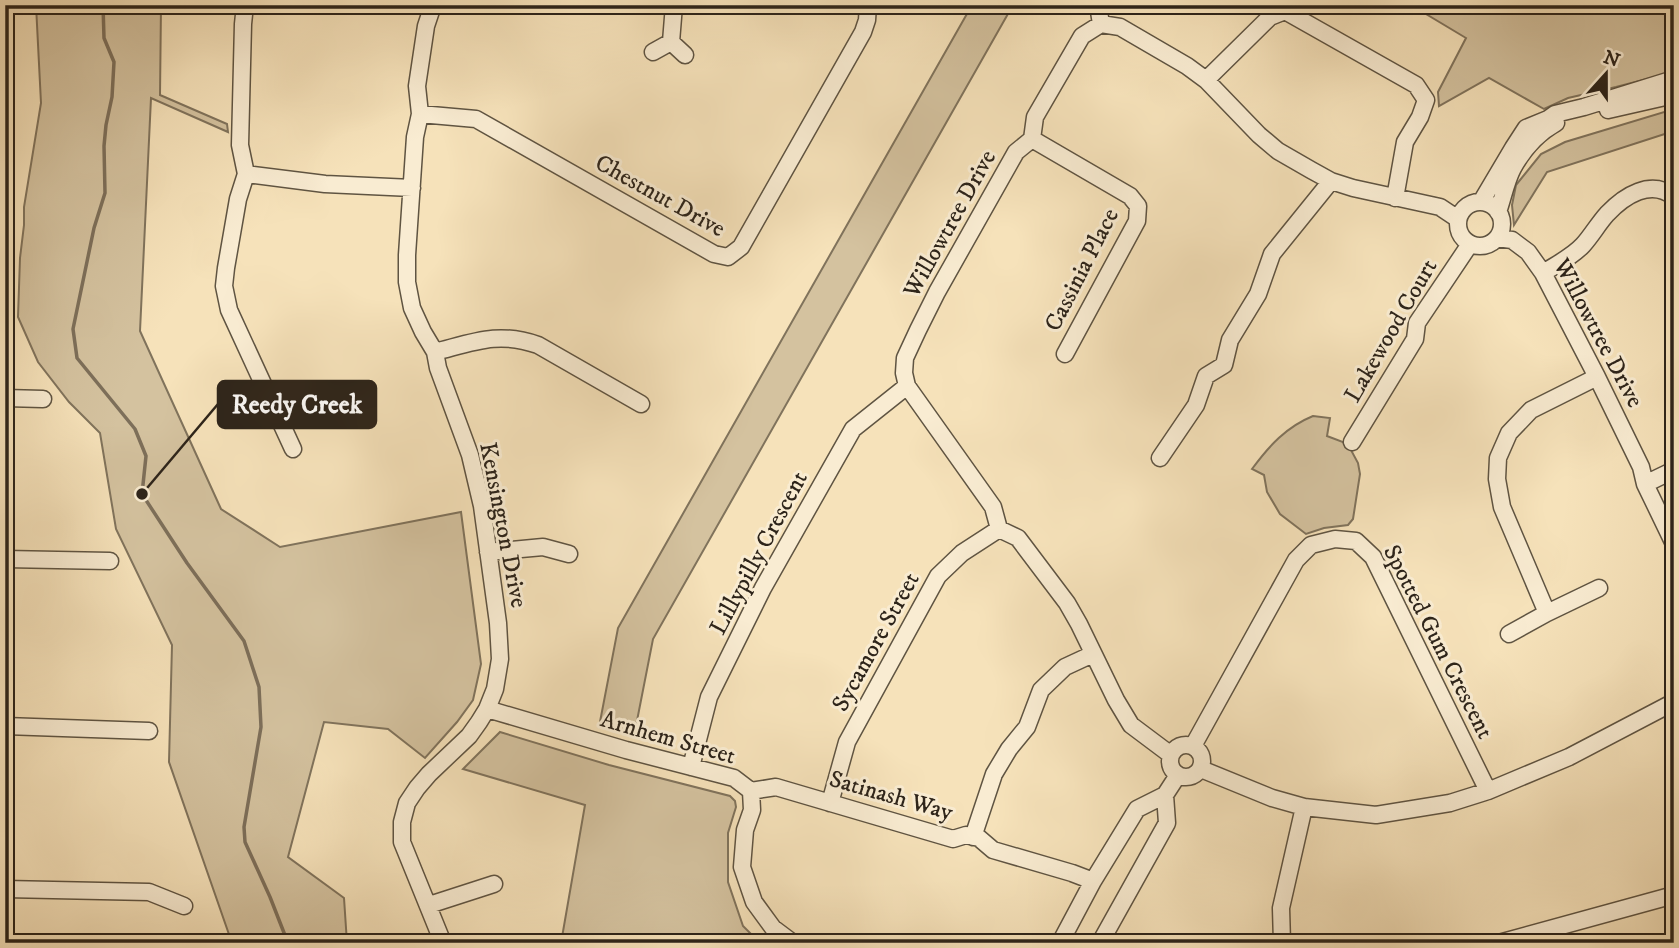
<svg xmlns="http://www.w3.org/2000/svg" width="1679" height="948" viewBox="0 0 1679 948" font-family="'IM FELL DW Pica',serif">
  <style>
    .green { fill: #d4c29f; stroke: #80735c; stroke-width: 2 }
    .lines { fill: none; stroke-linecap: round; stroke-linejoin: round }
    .stream { stroke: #7d6f5a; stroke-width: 3.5 }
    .minor-casing { stroke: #5f5442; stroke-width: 19 }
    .minor { stroke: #f9ecd2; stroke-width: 16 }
    .labels { text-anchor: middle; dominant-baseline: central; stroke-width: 6; stroke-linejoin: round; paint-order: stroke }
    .street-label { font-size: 24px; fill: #2d241a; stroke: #f9ecd2 }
    .leader { fill: none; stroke: #2d241a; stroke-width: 2.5 }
    .callout-dot { fill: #2d241a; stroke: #f9ecd2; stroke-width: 2.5 }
    .callout { fill: #2d241a; stroke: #2d241a; stroke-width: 2.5 }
    .callout-label { font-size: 26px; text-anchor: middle; font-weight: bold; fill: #fff }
  </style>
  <rect width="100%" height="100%" fill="#f6e2ba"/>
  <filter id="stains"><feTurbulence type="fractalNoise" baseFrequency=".00286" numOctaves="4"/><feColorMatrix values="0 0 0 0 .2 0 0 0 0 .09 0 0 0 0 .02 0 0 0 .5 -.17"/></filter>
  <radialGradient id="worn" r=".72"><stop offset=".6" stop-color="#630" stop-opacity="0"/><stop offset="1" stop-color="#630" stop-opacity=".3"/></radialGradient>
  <path class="green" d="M36,5H161L160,95L227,124L228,132L151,98L140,331L221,509L280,547L461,512L481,664L473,700L457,722L425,758L388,729L324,722L288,857L344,898L347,943H232L169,762L172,645L116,529L100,433L69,402L38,362L18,317L20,258L24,225V207L41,103Z
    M972,5H1013L653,639L634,736L599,727L618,628Z
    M1411,5H1674V72L1616,87L1568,98L1544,109L1489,78L1439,106L1438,92L1466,38Z
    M1674,109V131L1547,172L1514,225L1512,205L1516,185L1541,154L1565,142Z
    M1313,416L1330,418L1327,436L1343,442L1351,450L1358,463L1360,474L1353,519L1348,525L1324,528L1306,534L1280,514L1267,492L1264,475L1252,469C1269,446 1286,427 1313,416Z
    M500,732L609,765L730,796L735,801L736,807L728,833V882L743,926L760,943H600L596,941L595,943H561L585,805L463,769Z"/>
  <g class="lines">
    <path class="stream" d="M103,5L104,38L114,62L112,97L106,125L104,146L105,193L94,228L73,329L77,358L135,429L146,456L142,494L187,563L244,641L259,687L261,727L244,827L245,842L270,897L288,943"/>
    <g class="minor-casing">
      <path id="minor" d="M245,5L243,24L240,145L246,174L238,199L226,268L224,286L229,310L293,449
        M433,5L426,26L417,86L420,114L415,137L407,255V282L412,308L423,332L435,352L438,368L470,455L482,506L498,623L500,659L495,689L487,709L479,722L469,736L429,774L417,788L407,803L402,822V842L443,943
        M1098,5L1101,24
        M671,42L674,5
        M653,52L671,42L685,55
        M1206,80L1270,17L1285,11L1416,85L1426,100L1420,117L1405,142L1395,198
        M1608,110L1674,95
        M420,114L476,119L714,254L728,257L741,247L863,32L867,20L868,5
        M1032,139L1130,196L1138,206L1137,221L1065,354
        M246,174L325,184L412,188
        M1458 224a22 22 0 1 1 44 0a22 22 0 1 1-44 0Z
        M1481,202L1513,148L1526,128L1548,119L1555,114L1584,107L1674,79
        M1498,212C1503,198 1506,181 1513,168C1523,150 1538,133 1556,123
        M1497,238L1512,240L1528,252L1543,273L1597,377L1641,467L1645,484L1674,544
        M1543,273C1557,264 1572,257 1583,245C1592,235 1598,224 1607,214C1624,196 1651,178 1674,197
        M435,352C474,342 498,331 538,345L641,404
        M5,398L43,399
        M1352,442L1415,339L1417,323L1470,244
        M1160,458L1196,405L1206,376L1224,365L1230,340L1258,294L1272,254L1331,181
        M1645,484L1674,470
        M488,552L543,547L569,554
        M5,559L110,561
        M1547,613L1502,507L1497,479L1498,458L1509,433L1531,410L1597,377
        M1509,634L1547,613L1599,588
        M487,709L626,750L734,778L751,791L752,810L745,830L742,867L754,902L773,928L793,943
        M5,726L149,731
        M1170 761a16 16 0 1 1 32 0a16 16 0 1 1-32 0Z
        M1193,746L1296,560L1311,545L1335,539L1356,541L1373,557L1488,791
        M1171,755L1131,725L1116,700L1079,624L1067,603L1018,538L999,529L993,507L907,386L904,373L905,358L918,330L937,292L1016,152L1032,139L1035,117L1082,36L1101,24L1120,27L1187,66L1206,80L1259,135L1278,151L1311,170L1331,181L1353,188L1440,207L1458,219
        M691,767L709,697L763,588L853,429L907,386
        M1201,769L1272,798L1304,807L1376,815L1450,803L1488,791L1569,757L1674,702
        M751,791L776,787L953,839L966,835L979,838L993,850L1072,873L1093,881
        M830,803L847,742L938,576L962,553L999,529
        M973,837L994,774L1009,749L1027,727L1041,690L1065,667L1093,654
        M5,889L149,892L184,906
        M429,905L494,884
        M1060,943L1093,881L1137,809L1165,795L1178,775
        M1100,943L1167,823L1165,795
        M1282,943L1281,908L1304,807
        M1499,943L1674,895"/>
    </g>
    <use href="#minor" class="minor"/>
  </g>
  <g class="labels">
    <g class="street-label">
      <text transform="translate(660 196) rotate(29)">Chestnut Drive</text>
      <text transform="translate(950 224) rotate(-61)">Willowtree Drive</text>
      <text transform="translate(1082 270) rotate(-63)">Cassinia Place</text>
      <text transform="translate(1391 331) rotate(-60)">Lakewood Court</text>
      <text transform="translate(1598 333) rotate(62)">Willowtree Drive</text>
      <text transform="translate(503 525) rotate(79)">Kensington Drive</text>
      <text transform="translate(759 553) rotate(-62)">Lillypilly Crescent</text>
      <text transform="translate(876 642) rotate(-61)">Sycamore Street</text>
      <text transform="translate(1438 642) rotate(63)">Spotted Gum Crescent</text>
      <text transform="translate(668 738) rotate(16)">Arnhem Street</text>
      <text transform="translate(891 796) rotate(16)">Satinash Way</text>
    </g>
  </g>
  <path class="leader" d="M142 494L218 404"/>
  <circle class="callout-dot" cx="142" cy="494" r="7"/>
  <rect class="callout" x="218" y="381" width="158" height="47" rx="7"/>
  <g class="callout-label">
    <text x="297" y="413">Reedy Creek</text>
  </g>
  <rect width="1679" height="948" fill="none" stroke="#f6e2ba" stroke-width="28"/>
  <rect x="7" y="7" width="1665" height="934" fill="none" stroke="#2d241a" stroke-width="3.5"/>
  <rect x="14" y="14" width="1651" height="920" fill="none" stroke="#2d241a" stroke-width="2"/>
  <g transform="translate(1606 74) rotate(21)" stroke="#f9ecd2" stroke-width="5" paint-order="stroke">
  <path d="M0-5L12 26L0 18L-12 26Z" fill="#2d241a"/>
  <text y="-10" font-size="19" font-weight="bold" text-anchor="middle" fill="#2d241a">N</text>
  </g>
  <rect width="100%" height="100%" filter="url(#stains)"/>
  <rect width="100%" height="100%" fill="url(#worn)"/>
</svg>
